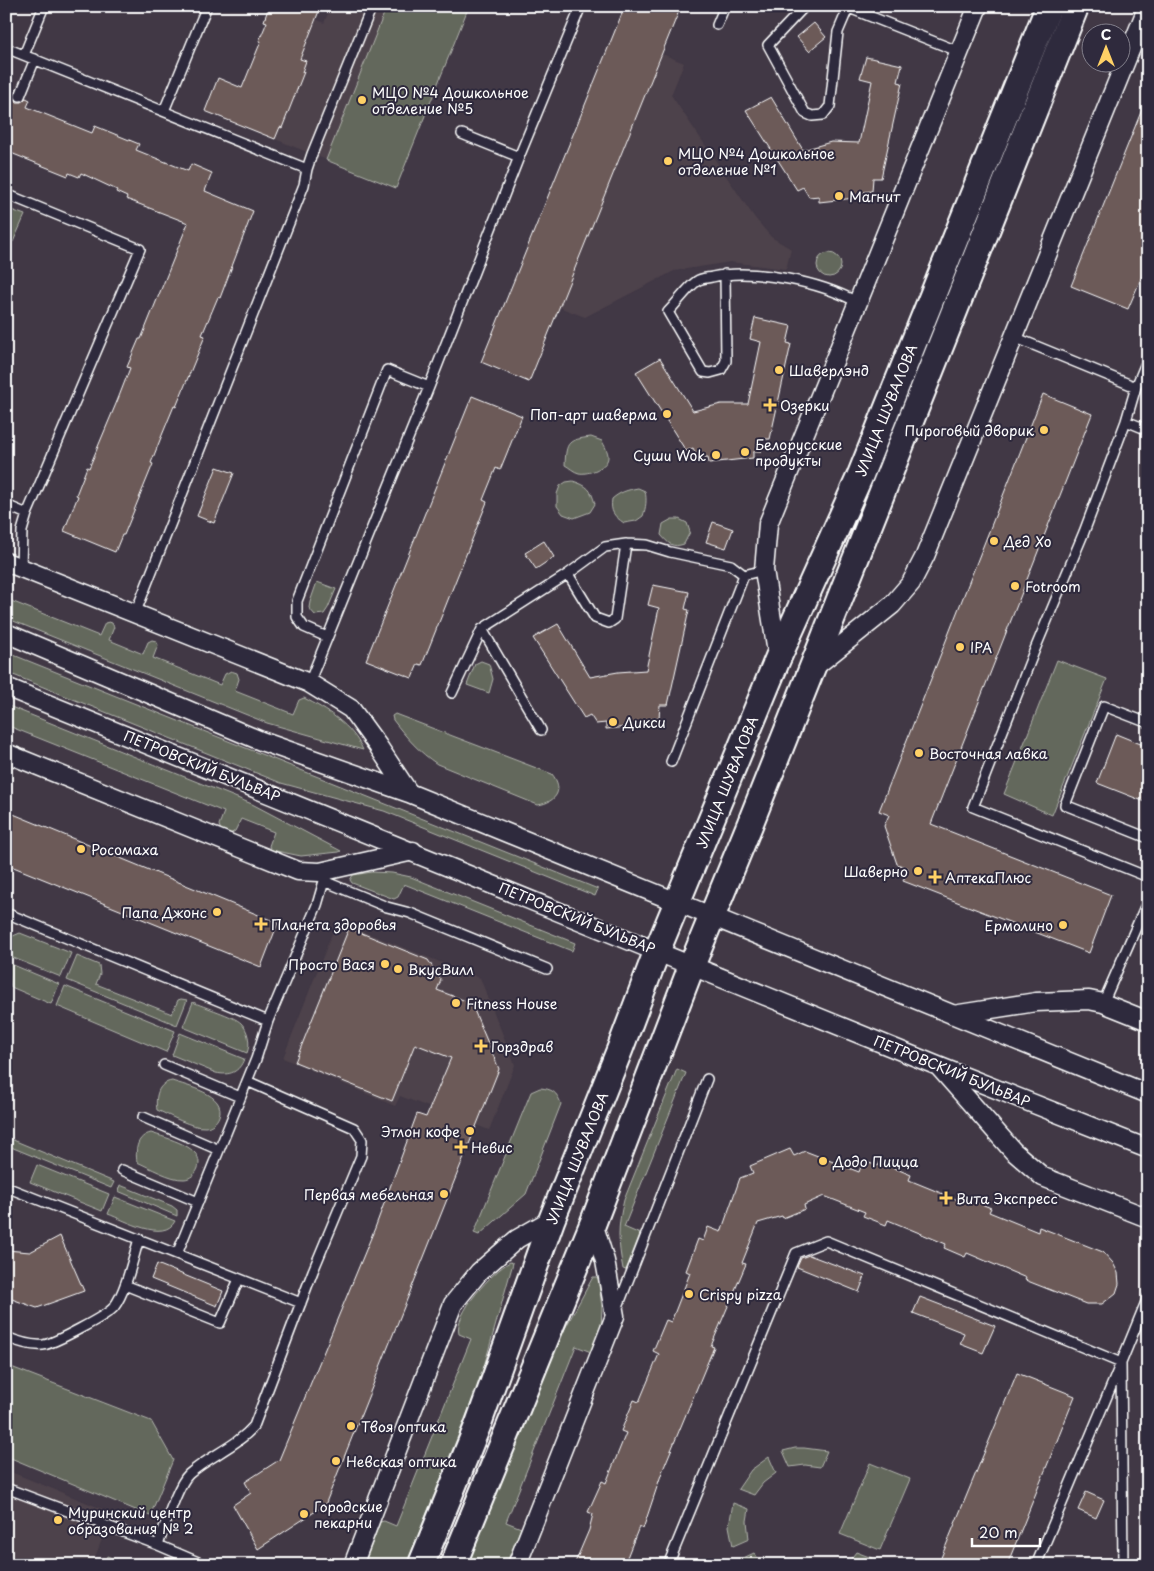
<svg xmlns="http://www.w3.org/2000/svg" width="1154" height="1571" viewBox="0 0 1154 1571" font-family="'Playpen Sans',sans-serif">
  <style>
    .built { fill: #4e424b }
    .green { fill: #63685b; stroke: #b1b4ad }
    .building { fill: #6c5a59; stroke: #fff }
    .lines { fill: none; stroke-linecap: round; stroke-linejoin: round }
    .lane-casing { stroke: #fff; stroke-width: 12 }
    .street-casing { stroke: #fff; stroke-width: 21 }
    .secondary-casing { stroke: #fff; stroke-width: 29 }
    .lane { stroke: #2f2a3d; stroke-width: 9 }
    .street { stroke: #2f2a3d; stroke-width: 18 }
    .secondary { stroke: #2f2a3d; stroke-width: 25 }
    .poi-dot { fill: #ffd166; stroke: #2f2a3d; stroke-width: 2 }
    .labels { text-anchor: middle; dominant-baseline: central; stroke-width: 4; stroke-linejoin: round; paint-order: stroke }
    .poi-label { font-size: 14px; fill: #fff; stroke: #2f2a3d; text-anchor: start }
    .street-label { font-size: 14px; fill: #fff; stroke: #2f2a3d }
  </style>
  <rect width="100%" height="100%" fill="#413845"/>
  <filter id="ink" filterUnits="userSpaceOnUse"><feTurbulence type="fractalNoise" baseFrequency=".02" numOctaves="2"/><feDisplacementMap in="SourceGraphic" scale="10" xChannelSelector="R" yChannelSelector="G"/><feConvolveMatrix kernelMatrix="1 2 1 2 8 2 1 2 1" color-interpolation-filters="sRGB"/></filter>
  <g filter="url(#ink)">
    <path class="built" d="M331,6H469L396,188L275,139L280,127L282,128L304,73L302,72L306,61L300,59L316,19L324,23Z
      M662,54L684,63L671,95L754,217L771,237L791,249L786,269L730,262L674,271L585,317L559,307Z
      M337,921L480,978L515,1065L489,1130L400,1096L395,1106L283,1058Z
      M6,1470L112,1513L92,1565H6Z"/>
    <path class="green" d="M387,6H469L396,188L326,160Z
      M6,208L25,215L13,242L6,239Z
      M817 265a12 12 0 1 1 24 0a12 12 0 1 1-24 0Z
      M591,437L602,441C604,445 608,451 608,456C609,467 588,475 579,473C574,472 569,467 565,465C566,441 568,440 591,437Z
      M573,481C588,486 591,489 595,504L590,512L574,518L563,514L557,506V494L560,486L566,482Z
      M638,488L645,491C647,500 646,507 643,516L636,521L624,523C614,516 610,512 612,499C620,492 627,490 638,488Z
      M672,519H679L687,523L690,532L684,544C672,548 669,544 661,535L663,524Z
      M317,582L336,589L328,608L324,614L315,615L309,608L310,602Z
      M6,599L99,636L105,623L109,622L112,623L114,627L109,640L143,654L148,642L152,640L156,641L158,645L153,658L220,685L225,674L231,671L237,673L239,679L235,691L293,714L299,700L304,698C327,710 352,725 363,750L267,723L6,618Z
      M6,652L598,889L595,896L384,811L281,783L6,672Z
      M1057,660L1107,679L1052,815L1004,794Z
      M481,661L489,664L493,679L489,693L467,685L475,664Z
      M6,705L252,804L341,851L339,852L301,856L271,850L269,846L274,832L241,819L235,831L230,834L221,831L219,825L224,812L6,725Z
      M395,714L552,774C564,789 557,802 538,805L437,764C419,752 406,737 393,720L392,716Z
      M372,872L392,873L411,877L575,943L572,951L404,884L398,897L394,899L352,883L350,880L353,875Z
      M20,933L71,953L61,977L6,955V939Z
      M77,956L99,965L100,974L96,984L172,1014L178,1000L181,999L187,1000L177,1025L67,980Z
      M6,962L59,984L51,1004L11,987Z
      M65,986L175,1031L166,1052L57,1006Z
      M193,1002C203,1007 234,1016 241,1023C248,1030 251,1043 247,1053L183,1027Z
      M180,1033L244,1059C239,1072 230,1076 216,1073L172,1055Z
      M677,1069L686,1073L624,1227L640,1234L626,1270L623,1269C618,1242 617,1228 624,1200Z
      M172,1081C186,1086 227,1094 219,1116C217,1122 211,1127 205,1127C192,1128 169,1115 157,1110C155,1098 157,1083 172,1081Z
      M540,1088C552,1089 557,1092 561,1104L526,1194L479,1235L474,1233L531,1092Z
      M151,1133C166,1138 206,1147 198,1168C196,1174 190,1179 184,1179C171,1180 149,1167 137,1162C135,1149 137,1136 151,1133Z
      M6,1137L114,1182L111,1188L6,1145Z
      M37,1165L109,1194L102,1211L30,1182Z
      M120,1185L172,1206L177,1210V1216L118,1191Z
      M115,1197L175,1221C164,1243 125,1220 108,1214Z
      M510,1262L513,1263L479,1384L406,1565H364L380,1522L384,1521L396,1526L471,1339L459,1334C453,1314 493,1271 510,1262Z
      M593,1277H598L602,1307L601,1328L591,1352L576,1346L506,1522L521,1528L506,1565H466L550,1356Z
      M6,1365L151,1421L173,1460L150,1516L6,1456Z
      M795,1448H804L827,1451L820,1467L805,1465L790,1467L783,1451Z
      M769,1457L776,1473L763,1483L754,1495L738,1489L751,1470Z
      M870,1463L910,1479L880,1550L840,1534Z
      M733,1503L749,1509L747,1521L749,1539L733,1546L729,1526Z
      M856,1552L872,1558L868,1565H846Z
      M754,1553L763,1565H742L739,1560Z
      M107,1556L129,1565H104Z"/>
    <path class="building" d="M269,6H321L300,59L306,61L302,72H304L282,128L280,127L275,139L205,111L218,78L242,88L261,41H259L267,22L264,21Z
      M625,6H681L529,382L481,362Z
      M814,23L826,37L809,51L797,37Z
      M866,57L902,65L898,82L902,83L881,178H873L872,191L864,192V197L819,202V196L809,197L803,187L797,190L746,110L771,97L803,150L831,142L859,143L872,81L860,78Z
      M6,90L14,94V97L17,102H21L26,98L30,100L27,107L92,133L95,126L139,144L136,150L188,171L191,164L212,173L205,191L253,211L220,298L218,297L202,335L205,336L176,407L174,406L160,440L151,463L153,464L124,535H122L115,552L64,531L78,496L76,495L87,467L89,468L118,399L130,368L127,367L139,339H141L188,223L126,199L127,197L116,192L117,190L81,173L79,177L69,173L68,176L6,151Z
      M1147,97L1148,262L1128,309L1071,286Z
      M755,318L791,326L787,343L791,344L770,439H763L761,452H753V458L709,463L708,457L698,458L693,448L686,451L636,372L660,358L693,411L721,404H748L761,342L750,339Z
      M1043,394L1092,414L931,824L1111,895L1089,953L903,881L908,868L897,864L884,826L889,815L879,811Z
      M472,396L522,416L500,470L496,468L483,500L487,502L422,665L418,664L412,678L366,660Z
      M217,467L234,473L214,523L197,516Z
      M713,522L733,529L726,548L706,542Z
      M544,541L554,557L536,569L525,553Z
      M653,585L689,592L685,609L689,610L668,705H660L659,718L651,719V725L606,729V723L596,724L590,715L584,718L533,638L558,624L590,677L618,672L646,670L659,608L648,605Z
      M1116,734L1148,747V803L1097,783Z
      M6,811L278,923L261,967L6,864Z
      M349,928L428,960L441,980L437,990L471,1003L499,1069L325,1505L258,1549L233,1505L251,1493L245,1482L279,1460L375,1228L417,1114L426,1117L451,1058L415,1044L392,1101L295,1062Z
      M790,1149L794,1156L805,1151L859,1172L863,1161L878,1166L880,1162L911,1175L909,1180L958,1200L960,1195L991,1208L989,1212L1038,1232L1039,1227L1103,1252L1113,1263L1118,1273L1119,1284L1116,1293L1102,1304H1086L1025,1280L1026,1278L967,1253L965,1257L944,1248L946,1244L888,1220L886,1225L863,1216L865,1212L824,1196L804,1205L805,1209L783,1218L782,1216L758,1223L742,1263L746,1264L711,1346L714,1347L662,1472L643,1529L639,1527L624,1565H574L589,1530L593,1514L588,1512L602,1481L606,1483L626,1433L621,1431L634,1400L639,1402L659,1354L653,1351L666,1320L671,1322L690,1273L686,1271L698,1239L703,1241L708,1227L721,1232L740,1178L753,1173L750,1166Z
      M60,1236L84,1291L37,1308L6,1297V1250L30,1252Z
      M809,1255L865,1276L859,1292L797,1267L801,1258Z
      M157,1264L223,1291L217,1306L151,1279Z
      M920,1297L995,1326L983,1353L960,1344L964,1333L913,1313Z
      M1017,1373L1075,1396L1007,1565H938Z
      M1086,1492L1104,1500L1096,1518L1078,1510Z"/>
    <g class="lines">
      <g class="lane-casing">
        <path id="lane" d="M805,6L768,45L805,113L812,116L823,115L830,106L838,32L849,6
          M844,6L960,52
          M717,25L725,6
          M6,48L307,169
          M24,55L44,6
          M20,96L35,59
          M164,111L207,6
          M462,134L519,157
          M6,194L140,249L27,514L22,531L21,567
          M725,274L726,361L721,370L710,373L703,372L668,312C678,302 687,288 697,281C701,278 708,278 712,277C754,268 820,282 857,302
          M1014,337L1136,387
          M1126,421L1136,387L1148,358
          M1148,430L1126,421L1084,532L1033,654L973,807L1148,877
          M6,505L27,514
          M568,574L595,618L609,623L615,619L626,544
          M135,614L304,185L307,169L312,154L372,6
          M482,629L541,730
          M327,637L304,627L297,617V601L387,370L429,387
          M309,683L429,387L519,157L581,6
          M452,693L482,629L568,574L605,547L626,544L647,545L670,552L731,565L744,575
          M1148,723L1104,706L1065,805L1148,838
          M671,762L744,575L764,570
          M324,881L387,907L410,913L547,969
          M6,913L268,1021
          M1103,1003L1148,900
          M164,1065L240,1097
          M143,1117L219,1150
          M122,1170L198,1202
          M6,1187L301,1303
          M177,1254L256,1059L268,1021L317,905L324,881L320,872
          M125,1285L220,1323L239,1279
          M617,1309L707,1079
          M6,1337C18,1342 30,1346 43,1345C53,1344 108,1315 114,1307C126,1291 133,1258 139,1239
          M6,1488L158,1545L205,1565
          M158,1545C164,1529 177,1485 189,1474C209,1456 236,1447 254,1426L313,1271L361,1156L362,1140L354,1128L247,1081
          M668,1565L796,1253L826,1241L1121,1363L1036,1565
          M1123,1565L1121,1363L1148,1297"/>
      </g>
      <g class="street-casing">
        <path id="street" d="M6,562L309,683L351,709L378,746L409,793
          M6,633L261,741L409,793L1148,1094
          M778,658L764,570L768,524L978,6
          M812,669L892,605L911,583L925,556L1148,6
          M6,687L938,1066L1148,1149
          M6,753L298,871L320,872L413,851
          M953,1015L1036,1002L1089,1000L1103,1003L1148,1021
          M940,1068L1013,1151L1043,1177L1148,1218
          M353,1565L453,1304L479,1272L517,1239L552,1219
          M517,1565L615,1316L605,1261L593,1223"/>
      </g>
      <g class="secondary-casing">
        <path id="secondary" d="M421,1565L478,1425L552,1219L620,1049L657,951L778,658L860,476L1049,6
          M453,1565L593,1223L692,965L750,824L1076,6"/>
      </g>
      <use href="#lane" class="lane"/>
      <use href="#street" class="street"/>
      <use href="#secondary" class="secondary"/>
    </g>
  </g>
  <g class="poi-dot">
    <circle cx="362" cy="100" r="5"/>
    <circle cx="668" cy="161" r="5"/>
    <circle cx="839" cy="196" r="5"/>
    <circle cx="779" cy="370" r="5"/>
    <path d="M767.5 397.5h5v5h5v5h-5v5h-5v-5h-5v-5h5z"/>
    <circle cx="667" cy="414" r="5"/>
    <circle cx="1044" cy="430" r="5"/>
    <circle cx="745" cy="452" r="5"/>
    <circle cx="716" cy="455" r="5"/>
    <circle cx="994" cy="541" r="5"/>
    <circle cx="1015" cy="586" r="5"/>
    <circle cx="960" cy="647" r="5"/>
    <circle cx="613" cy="722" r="5"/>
    <circle cx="919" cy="753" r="5"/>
    <circle cx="81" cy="849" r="5"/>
    <circle cx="918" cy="871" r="5"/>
    <path d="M932.5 869.5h5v5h5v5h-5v5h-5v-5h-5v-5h5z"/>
    <circle cx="217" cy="912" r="5"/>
    <path d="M258.5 916.5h5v5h5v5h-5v5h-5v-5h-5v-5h5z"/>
    <circle cx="1063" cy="925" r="5"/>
    <circle cx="385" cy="964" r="5"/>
    <circle cx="398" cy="969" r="5"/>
    <circle cx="456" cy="1003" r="5"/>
    <path d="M478.5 1038.5h5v5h5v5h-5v5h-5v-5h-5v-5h5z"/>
    <circle cx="470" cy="1131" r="5"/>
    <path d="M458.5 1139.5h5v5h5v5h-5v5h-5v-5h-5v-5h5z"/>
    <circle cx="823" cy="1161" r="5"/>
    <circle cx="444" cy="1194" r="5"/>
    <path d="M943.5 1190.5h5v5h5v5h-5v5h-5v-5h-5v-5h5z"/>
    <circle cx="689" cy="1294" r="5"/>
    <circle cx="351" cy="1426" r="5"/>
    <circle cx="336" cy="1461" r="5"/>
    <circle cx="304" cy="1514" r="5"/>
    <circle cx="58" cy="1520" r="5"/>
  </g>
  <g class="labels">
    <g class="poi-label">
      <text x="372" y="92">МЦО №4 Дошкольное<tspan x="372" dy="16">отделение №5</tspan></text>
      <text x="678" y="153">МЦО №4 Дошкольное<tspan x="678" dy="16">отделение №1</tspan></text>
      <text x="849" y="196">Магнит</text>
      <text x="789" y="370">Шаверлэнд</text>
      <text x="780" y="405">Озерки</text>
      <text x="657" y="414" text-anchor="end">Поп-арт шаверма</text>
      <text x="1034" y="430" text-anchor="end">Пироговый дворик</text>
      <text x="755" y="444">Белорусские<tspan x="755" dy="16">продукты</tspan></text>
      <text x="706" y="455" text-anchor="end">Суши Wok</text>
      <text x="1004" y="541">Дед Хо</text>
      <text x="1025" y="586">Fotroom</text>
      <text x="970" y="647">IPA</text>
      <text x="623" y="722">Дикси</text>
      <text x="929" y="753">Восточная лавка</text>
      <text x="91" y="849">Росомаха</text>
      <text x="908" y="871" text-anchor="end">Шаверно</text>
      <text x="945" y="877">АптекаПлюс</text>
      <text x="207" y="912" text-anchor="end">Папа Джонс</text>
      <text x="271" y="924">Планета здоровья</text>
      <text x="1053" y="925" text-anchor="end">Ермолино</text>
      <text x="375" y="964" text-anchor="end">Просто Вася</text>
      <text x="408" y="969">ВкусВилл</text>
      <text x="466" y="1003">Fitness House</text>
      <text x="491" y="1046">Горздрав</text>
      <text x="460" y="1131" text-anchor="end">Этлон кофе</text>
      <text x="471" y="1147">Невис</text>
      <text x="833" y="1161">Додо Пицца</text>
      <text x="434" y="1194" text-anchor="end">Первая мебельная</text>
      <text x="956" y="1198">Вита Экспресс</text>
      <text x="699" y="1294">Crispy pizza</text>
      <text x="361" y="1426">Твоя оптика</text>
      <text x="346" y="1461">Невская оптика</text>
      <text x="314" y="1506">Городские<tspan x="314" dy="16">пекарни</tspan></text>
      <text x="68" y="1512">Муринский центр<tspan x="68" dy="16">образования № 2</tspan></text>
    </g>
    <g class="street-label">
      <text transform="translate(886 410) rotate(-68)">УЛИЦА ШУВАЛОВА</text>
      <text transform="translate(202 766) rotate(22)">ПЕТРОВСКИЙ БУЛЬВАР</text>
      <text transform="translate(727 782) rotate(-68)">УЛИЦА ШУВАЛОВА</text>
      <text transform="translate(577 918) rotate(22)">ПЕТРОВСКИЙ БУЛЬВАР</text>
      <text transform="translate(952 1071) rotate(22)">ПЕТРОВСКИЙ БУЛЬВАР</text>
      <text transform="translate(577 1158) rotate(-68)">УЛИЦА ШУВАЛОВА</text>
    </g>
  </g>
  <rect width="1154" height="1571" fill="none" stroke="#2f2a3d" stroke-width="25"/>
  <rect x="12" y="12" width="1129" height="1546" fill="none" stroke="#fff" stroke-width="2" filter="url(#ink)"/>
  <g transform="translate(1106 48)"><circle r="24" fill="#2f2a3d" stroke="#827f8b"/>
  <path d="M0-4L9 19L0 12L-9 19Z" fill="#ffd166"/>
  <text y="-8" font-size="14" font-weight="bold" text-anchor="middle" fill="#ffffff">С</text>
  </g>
  <path d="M972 1538v8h68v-8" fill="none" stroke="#ffffff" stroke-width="2.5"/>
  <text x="979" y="1538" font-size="15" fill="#ffffff" stroke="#2f2a3d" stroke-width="4" paint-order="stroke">20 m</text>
</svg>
